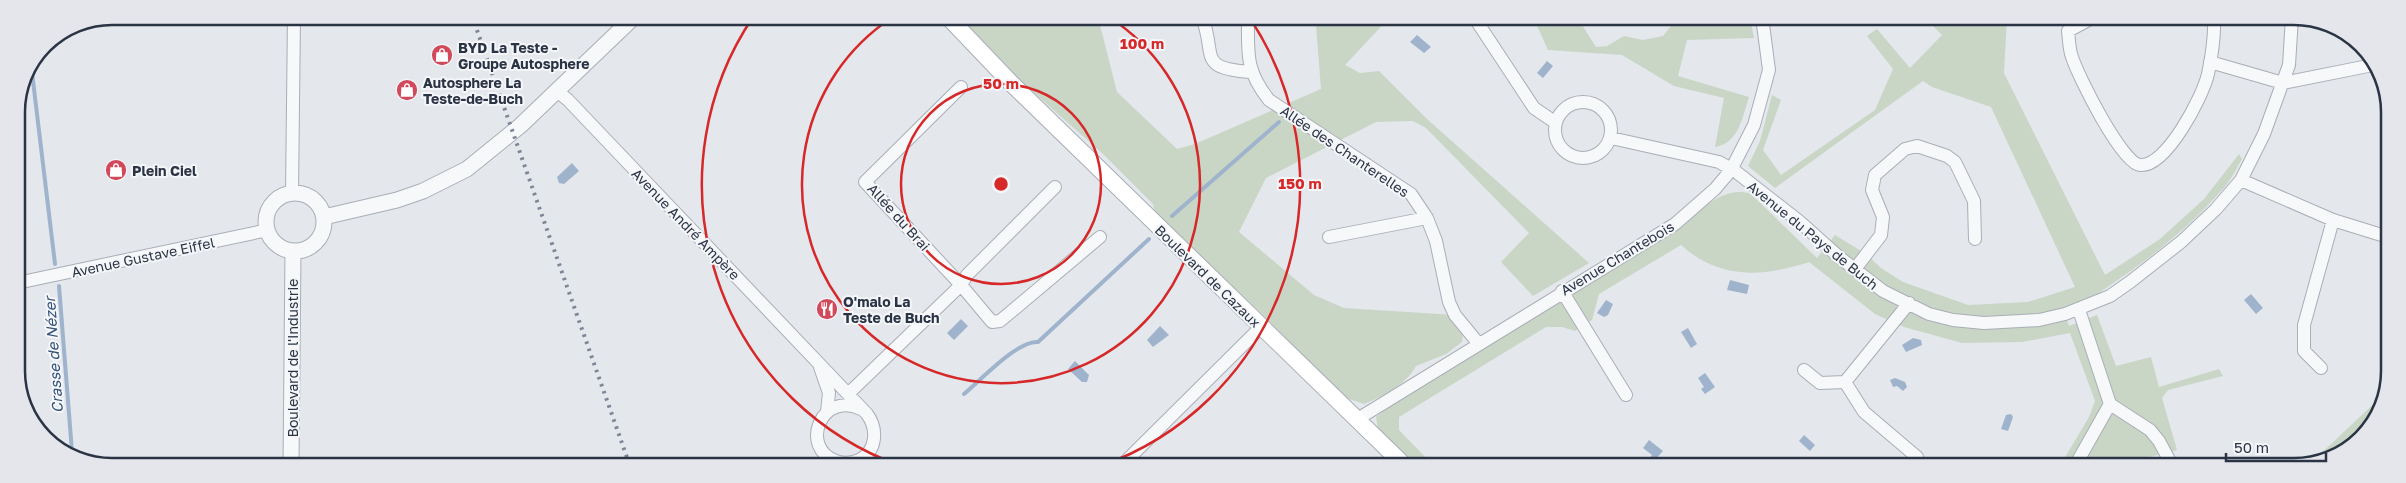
<svg xmlns="http://www.w3.org/2000/svg" width="2406" height="483" viewBox="0 0 2406 483" font-family="'Golos Text',sans-serif">
  <style>
    .green { fill: #c9d6c5 }
    .water { fill: #9fb4cc }
    .lines { fill: none; stroke-linecap: round; stroke-linejoin: round }
    .stream { stroke: #9fb4cc; stroke-width: 4 }
    .minor-casing { stroke: #a9aeb7; stroke-width: 14 }
    .tertiary-casing { stroke: #a9aeb7; stroke-width: 17 }
    .secondary-casing { stroke: #a9aeb7; stroke-width: 18 }
    .minor { stroke: #f7f8fa; stroke-width: 12 }
    .tertiary { stroke: #f7f8fa; stroke-width: 15 }
    .secondary { stroke: #fff; stroke-width: 16 }
    .rail { stroke: #7d8696; stroke-width: 4; stroke-dasharray: 2.5 5; stroke-linecap: butt }
    .ring { fill: none; stroke: #d62828; stroke-width: 2.5 }
    .labels { text-anchor: middle; dominant-baseline: central; stroke-width: 4; stroke-linejoin: round; paint-order: stroke }
    .poi-label { font-size: 14px; font-weight: bold; fill: #2b3445; stroke: #f4f6f9; text-anchor: start }
    .street-label { font-size: 14px; fill: #2b3445; stroke: #f4f6f9 }
    .water-label { font-size: 15px; font-style: italic; fill: #34527a; stroke: #f4f6f9 }
    .rim { fill: none; stroke: #2b3445; stroke-width: 2.5 }
    .centre { fill: #d62828; stroke: #f4f6f9; stroke-width: 2.5 }
    .ring-label { font-size: 15px; text-anchor: middle; font-weight: bold; fill: #d62828; stroke: #f4f6f9; stroke-width: 4; stroke-linejoin: round; paint-order: stroke }
  </style>
  <rect width="100%" height="100%" fill="#e4e7ec"/>
  <path class="green" d="M958,17H1098L1117,92L1177,149L1195,144L1321,89L1316,25L1320,26L1325,17H1390L1345,65L1360,73L1379,71L1427,119L1589,263L1533,296L1501,262L1529,233L1426,128L1413,121L1376,122L1266,178L1239,232L1314,295L1344,308L1455,315L1464,326L1462,342L1446,354L1416,366C1406,385 1383,396 1364,404L1346,398L1263,315L1155,214L1153,204L1102,153L1014,75Z
    M1533,17H1577L1596,47L1607,46L1624,36L1643,40L1663,36L1678,17H1750L1754,38L1687,40L1678,76L1749,97C1742,118 1739,143 1715,147L1724,98L1674,86L1622,55L1548,50Z
    M1935,17H2007L2004,73L2105,275L2160,239L2204,199L2239,154L2242,159C2236,169 2230,182 2221,191C2179,239 2120,281 2065,314L2069,326L2097,315L2116,366L2151,357L2159,387L2219,369L2223,376L2168,390L2162,398L2177,450L2110,467L2071,466L2064,459L2089,417L2095,401L2070,333L2022,342L1962,343L1904,327L1875,314L1809,262C1762,277 1720,280 1681,245L1599,294L1592,320L1575,331L1562,327H1546L1399,417V430L1434,466H1416L1378,429L1376,417L1388,407C1481,350 1574,293 1667,236C1692,221 1719,183 1751,194L1817,258L1835,235L1866,254L1881,268L1903,282L1968,305L2028,302L2075,287L1991,107L1932,87L1923,81L1775,188L1748,166L1760,141L1772,95L1781,100L1763,150L1781,175L1875,110L1893,69L1867,36L1877,29L1910,68L1942,35L1929,22Z
    M2382,396L2357,443L2313,461Z"/>
  <path class="water" d="M1417,35L1431,47L1424,53L1410,42Z
    M1547,61L1553,66L1543,78L1537,73Z
    M572,163L579,171L564,184L559,183L557,177Z
    M1730,280L1749,285L1747,294L1727,290Z
    M2251,294L2263,308L2256,314L2244,300Z
    M1606,300L1613,304L1608,315L1604,317L1597,313Z
    M961,319L968,326L954,340L947,333Z
    M1160,326L1169,335L1153,347L1147,340Z
    M1688,328L1697,344L1691,348L1681,332Z
    M1913,338L1921,340L1922,345L1906,352L1902,345Z
    M1075,361L1089,375L1087,382H1082L1068,369Z
    M1705,373L1715,387L1705,394L1701,389L1704,387L1698,378Z
    M1895,378L1905,382L1907,387L1903,391L1897,386L1893,387L1890,380Z
    M2011,414L2013,417L2008,431L2001,429L2006,415Z
    M1804,435L1815,445L1810,451L1799,441Z
    M1649,440L1663,451L1654,461L1650,458L1652,455L1643,448Z"/>
  <g class="lines">
    <path class="stream" d="M31,64L55,264
      M1172,216L1279,122
      M59,286L72,452
      M964,394C981,380 1018,340 1038,342L1149,239"/>
    <g class="minor-casing">
      <path id="minor" d="M1202,17C1217,56 1196,68 1251,72
        M1248,17C1248,53 1245,70 1269,100L1411,194L1427,218L1436,241L1449,302L1455,315L1478,343
        M1474,17L1534,108L1556,123
        M2092,18L2068,31C2069,39 2069,49 2072,57C2078,76 2122,164 2140,165C2166,168 2203,96 2208,74C2212,55 2215,36 2214,17
        M2210,62L2283,83L2373,65
        M961,87L865,182L961,285L992,322L1000,321L1100,237
        M557,91L568,100L867,414C878,429 877,451 859,460C852,463 844,464 836,461C799,448 821,390 861,409
        M1555 130a28 28 0 1 1 56 0a28 28 0 1 1-56 0Z
        M1611,138L1719,162L1735,171L1800,222L1839,257L1883,291L1929,314L1953,320L1984,323L2039,320L2065,314L2110,296L2130,282L2181,242L2216,209L2241,180L2264,134L2289,65L2292,17
        M2241,180L2333,220L2388,237
        M292,193L294,16
        M1329,237L1427,218
        M1855,269L1881,235L1883,217L1872,190L1875,175L1905,149L1917,146L1947,156L1955,162L1974,201L1975,239
        M17,283L268,230
        M1562,291L1626,395
        M2079,310L2110,404L2150,430L2159,441L2173,467
        M820,367L829,393L827,412
        M2321,368L2304,351V325L2333,220
        M1804,370L1820,383L1845,382L1909,303
        M1845,382L1864,412L1917,457
        M849,393L961,285L967,275L1055,187
        M1356,420L1675,224L1715,189L1731,170L1754,125L1769,70L1762,17
        M1121,466L1261,327
        M2075,466L2110,404"/>
    </g>
    <g class="tertiary-casing">
      <path id="tertiary" d="M266 222a29 29 0 1 1 58 0a29 29 0 1 1-58 0Z
        M324,217L397,200L423,191L467,169L520,126L635,16
        M291,466L293,251"/>
    </g>
    <g class="secondary-casing">
      <path id="secondary" d="M948,17L1013,85L1405,466"/>
    </g>
    <use href="#minor" class="minor"/>
    <use href="#tertiary" class="tertiary"/>
    <use href="#secondary" class="secondary"/>
    <path class="rail" d="M472,16L630,466"/>
  </g>
  <g class="ring">
    <circle cx="1001" cy="184" r="100"/>
    <path d="M1109 17A199 199 0 1 1 893 17"/>
    <path d="M901 466A299 299 0 0 1 753 17M1249 17A299 299 0 0 1 1101 466"/>
  </g>
  <defs>
    <g id="shop-disc" transform="scale(1.125)"><circle r="9.5" fill="#d1495b" stroke="#f4f6f9"/><path d="M-5-2.5h2.3a2.7 3.5 0 0 1 5.4 0H5L5.5 6h-11ZM-1.5-2.5h3a1.5 2.3 0 0 0-3 0Z" fill="#fff"/></g>
    <g id="restaurant-disc" transform="scale(1.125)"><circle r="9.5" fill="#d1495b" stroke="#f4f6f9"/><path d="M-5-6h1v4h1v-4h1v4h1v-4h1v5L-1.5 .5V6h-2V.5L-5-1ZM5-6V6H3V1.5H1.5Q1.5-4 5-6Z" fill="#fff"/></g>
  </defs>
  <g fill-rule="evenodd">
    <use href="#shop-disc" x="442" y="55"/>
    <use href="#shop-disc" x="407" y="90"/>
    <use href="#shop-disc" x="116" y="170"/>
    <use href="#restaurant-disc" x="827" y="309"/>
  </g>
  <g class="labels">
    <g class="poi-label">
      <text x="458" y="47">BYD La Teste -<tspan x="458" dy="16">Groupe Autosphere</tspan></text>
      <text x="423" y="82">Autosphere La<tspan x="423" dy="16">Teste-de-Buch</tspan></text>
      <text x="132" y="170">Plein Ciel</text>
      <text x="843" y="301">O'malo La<tspan x="843" dy="16">Teste de Buch</tspan></text>
    </g>
    <g class="street-label">
      <text transform="translate(1345 151) rotate(34)">Allée des Chanterelles</text>
      <text transform="translate(899 217) rotate(48)">Allée du Brai</text>
      <text transform="translate(686 224) rotate(46)">Avenue André Ampère</text>
      <text transform="translate(1813 235) rotate(39)">Avenue du Pays de Buch</text>
      <text transform="translate(143 257) rotate(-12)">Avenue Gustave Eiffel</text>
      <text transform="translate(1617 258) rotate(-31)">Avenue Chantebois</text>
      <text transform="translate(1208 276) rotate(44)">Boulevard de Cazaux</text>
      <text transform="translate(292 358) rotate(-90)">Boulevard de l'Industrie</text>
    </g>
    <g class="water-label">
      <text transform="translate(53 355) rotate(-94)">Crasse de Nézer</text>
    </g>
  </g>
  <path d="M0 0H2406V483H0ZM112 25H2294A87 87 0 0 1 2381 112V371A87 87 0 0 1 2294 458H112A87 87 0 0 1 25 371V112A87 87 0 0 1 112 25Z" fill="#e4e6eb" fill-rule="evenodd"/>
  <path class="rim" d="M112 25H2294A87 87 0 0 1 2381 112V371A87 87 0 0 1 2294 458H112A87 87 0 0 1 25 371V112A87 87 0 0 1 112 25Z"/>
  <circle cx="1001" cy="184" r="8" class="centre"/>
  <g class="ring-label">
    <text x="1142" y="49">100 m</text>
    <text x="1001" y="89">50 m</text>
    <text x="1300" y="189">150 m</text>
  </g>
  <path d="M2226 453v8h100v-8" fill="none" stroke="#2b3445" stroke-width="2.5"/>
  <text x="2234" y="453" font-size="15" fill="#2b3445" stroke="#f4f6f9" stroke-width="4" paint-order="stroke">50 m</text>
</svg>
